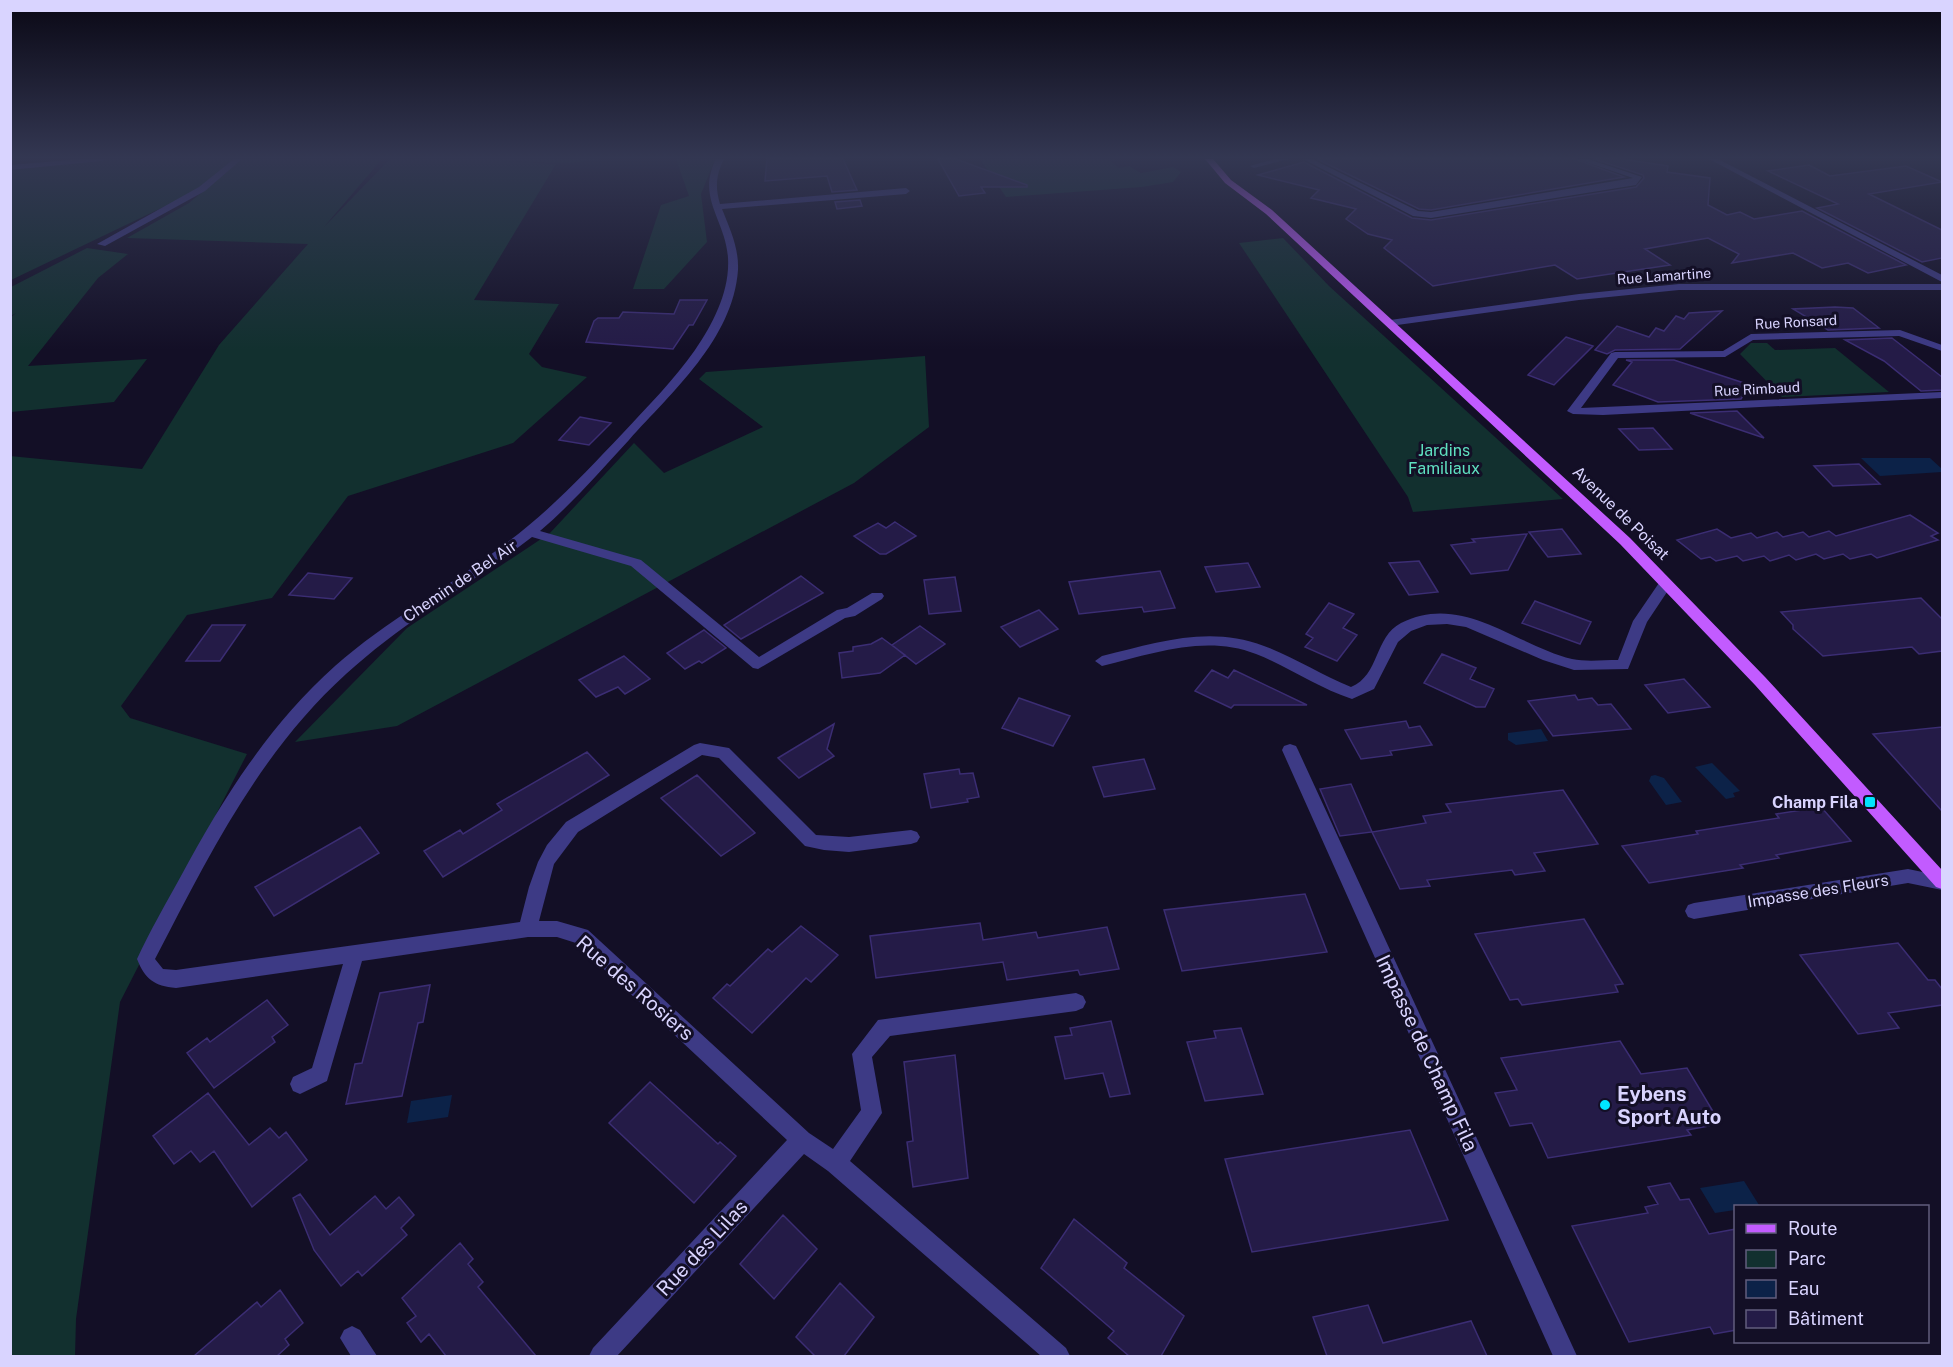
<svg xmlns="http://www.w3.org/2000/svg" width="1953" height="1367" viewBox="0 0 1953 1367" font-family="'Public Sans',sans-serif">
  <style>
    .green { fill: #12302f }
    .water { fill: #0c2248 }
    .building { fill: #241b47; stroke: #3b2d73; stroke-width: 1.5 }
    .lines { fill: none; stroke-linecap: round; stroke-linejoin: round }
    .minor { fill: #3d3a85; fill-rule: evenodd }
    .major { fill: #c25bff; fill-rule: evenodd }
    .poi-dot { fill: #00e5ff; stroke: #130f26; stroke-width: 2 }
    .labels { text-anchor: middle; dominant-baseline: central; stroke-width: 6; stroke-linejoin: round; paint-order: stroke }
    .far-street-label { font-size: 14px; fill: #d9d4ff; stroke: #130f26 }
    .park-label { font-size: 16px; fill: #5fe0c0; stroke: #130f26 }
    .street-label { font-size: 16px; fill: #d9d4ff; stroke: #130f26 }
    .poi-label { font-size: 16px; font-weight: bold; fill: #d9d4ff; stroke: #130f26; text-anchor: end }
    .near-street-label { font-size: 20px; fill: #d9d4ff; stroke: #130f26 }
    .near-poi-label { font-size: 20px; font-weight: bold; fill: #d9d4ff; stroke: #130f26; text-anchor: start }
  </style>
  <rect width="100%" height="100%" fill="#130f26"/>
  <path class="green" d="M107,159H233L201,189L11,280V170Z
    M242,159H382L324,227L390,159H599L570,163L501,161L556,164L474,300L559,304L529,354L542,367L587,377L513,443L348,496L272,598L187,615L121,706L130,718L247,754L120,1002L76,1319L75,1356H11L10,456L142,469L219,345L308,244L127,238L189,203Z
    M676,159H715L701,194L707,242L664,289H633L661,205L689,196Z
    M980,159H1114L1108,160L1119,168L1129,166L1141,173L1173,167L1181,172L1173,182L1142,187L1006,197Z
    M1283,238L1329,286L1563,499L1413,512L1408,497L1239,243Z
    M87,248L128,254L98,278L28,366L147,359L114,402L11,412V317L16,313L11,316V287Z
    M1751,343H1767L1775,350L1835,348L1889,392L1782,397L1740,354Z
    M925,356L929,427L854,483L397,726L295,742L407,628L550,533L634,443L664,473L763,427L699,379L706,372Z"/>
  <path class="water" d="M1861,458H1930L1942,469V472L1880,476Z
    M1541,729L1548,741L1516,745L1508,740V733Z
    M1712,763L1740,791L1733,793L1735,797L1726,799L1695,767Z
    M1655,775L1664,778L1682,802L1666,805L1649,781L1651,776Z
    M452,1095L448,1117L407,1123L411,1101Z
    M1744,1181L1759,1205L1736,1206L1735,1210L1715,1213L1700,1188Z"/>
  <path class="building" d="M767,159H843L857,190L832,192L827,176L765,181Z
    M938,159H956L1027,185V187H981L985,193L959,196Z
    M1317,159H1575L1624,177L1431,210L1419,209Z
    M1594,159H1622L1668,166L1667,172L1710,178L1708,205L1727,215L1740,212L1754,219L1802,211L1906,265L1868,273L1848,263L1822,268L1793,253L1732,263L1739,254L1708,238L1645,249L1670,265L1577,279L1555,265L1433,286L1384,248L1392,240L1368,234L1346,219L1356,209L1311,198L1319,190L1258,175L1304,162L1412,218L1431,220L1636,187L1644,178L1643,175Z
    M1809,165L1830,176L1906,166L1942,182L1869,194L1942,230V258L1922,262L1817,208L1838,204L1768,171Z
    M860,200L862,206L837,209L835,202Z
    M680,300H707L693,325H689L673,349L586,342L594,321L598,318H619L623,312L674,314Z
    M1835,307L1853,308L1879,328L1828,330L1793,309Z
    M1722,311L1680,349L1615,350L1607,354L1595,350L1617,326L1649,337L1656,328L1664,331L1676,316L1684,319L1689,313Z
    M1566,337L1593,346L1554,385L1528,375Z
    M1892,338L1942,377V390L1921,391L1884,361L1845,340Z
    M1626,360H1674L1750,385L1741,399L1658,402L1613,385L1632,362Z
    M1737,411L1764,438L1690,413Z
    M580,417L611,423L589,445L559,440Z
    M1653,428L1672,449L1639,450L1619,429Z
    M1859,464L1880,484L1833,486L1814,466Z
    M1910,515L1938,533L1931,536L1938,540L1877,558L1871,554L1850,559L1843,554L1824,559L1816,554L1796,560L1789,555L1770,561L1764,556L1743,561L1737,556L1716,561L1710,557L1701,559L1677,540L1717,529L1731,538L1751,533L1757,538L1777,532L1783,537L1803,532L1809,537L1829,531L1836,536Z
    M895,522L916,536L886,554H880L854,536L878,523L886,528Z
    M1562,529L1581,554L1548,557L1529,532Z
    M1527,534L1508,570L1471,574L1451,545L1475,542L1472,539Z
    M1419,561L1438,592L1409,595L1389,563Z
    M1248,563L1260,587L1216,592L1205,567Z
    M1160,571L1175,608L1144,612L1142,607L1079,614L1069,582Z
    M308,573L352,578L334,599L289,595Z
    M801,576L823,593L741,639L724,625Z
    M955,577L961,611L929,614L924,580Z
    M1921,598L1942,619V651L1919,654L1912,647L1823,656L1793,629V625L1781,612Z
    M1535,601L1591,622L1580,644L1522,623Z
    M1329,603L1354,614L1343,628L1357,635L1337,661L1305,647L1313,638L1306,634Z
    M1039,610L1058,629L1020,647L1001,627Z
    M212,625H245L220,661H186Z
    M920,626L945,644L916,664L892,645Z
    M704,630L726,648L702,663L699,661L685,669L667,653Z
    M882,638L905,655L880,673L842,678L839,653L853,651V647L871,644Z
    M1442,654L1476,668L1470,679L1494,689L1485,707H1476L1424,683Z
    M624,656L650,679L625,694L618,687L596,697L579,680Z
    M1212,670L1228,678L1234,670L1307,705H1234L1231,708L1195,691Z
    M1684,679L1710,707L1668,713L1645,685Z
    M1575,695L1578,700L1592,698L1598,705L1611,704L1631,729L1553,736L1528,701Z
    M1019,698L1070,716L1053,746L1002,728Z
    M1406,721L1409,728L1420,726L1432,745L1390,751L1392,755L1361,759L1345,730Z
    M834,724L827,749L834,756L799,778L778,758Z
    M1942,727V811L1873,734Z
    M587,752L609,775L443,877L424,851L460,830L463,834L502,810L497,804Z
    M1144,759L1155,789L1104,797L1093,767Z
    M959,769L960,774L973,773L979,797L967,799L968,802L931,808L924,774Z
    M697,775L755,833L721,856L661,798Z
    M1351,784L1372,832L1340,836L1320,789Z
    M1563,790L1598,844L1534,853L1545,871L1515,875L1512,870L1427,880L1430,886L1400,889L1372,832L1426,823L1423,816L1451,812L1446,804Z
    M1821,807L1851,841L1776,855L1779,858L1740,865L1743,868L1649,883L1622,846L1698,834L1696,831L1779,818L1776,814Z
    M360,827L379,853L274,916L255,887Z
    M1305,894L1327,952L1182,971L1164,910Z
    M1584,919L1623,984L1615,985L1618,992L1522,1005L1518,999L1510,1000L1475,934Z
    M980,923L983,940L1036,932L1038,938L1107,927L1119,969L1080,975L1078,970L1007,980L1003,962L876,978L870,936Z
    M801,926L838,955L811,982L806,978L752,1033L713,998L727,984L730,986L768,949L772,952Z
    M1898,943L1928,980H1935L1942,989V1005L1888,1013L1899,1028L1858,1034L1800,955Z
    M430,985L423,1022L418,1023L402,1096L346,1104L355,1064L362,1063L380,993Z
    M267,1000L288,1025L272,1037L275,1042L214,1088L187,1053L207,1038L210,1042Z
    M1111,1021L1130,1094L1110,1097L1103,1073L1065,1079L1055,1037L1072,1035L1070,1028Z
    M1241,1028L1263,1094L1205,1101L1187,1042L1216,1038L1214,1031Z
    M1620,1041L1641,1074L1687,1068L1717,1118L1705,1119L1709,1126L1687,1130L1691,1135L1548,1158L1532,1123L1510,1126L1495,1093L1517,1090L1501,1058Z
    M955,1055L968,1178L913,1187L907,1142L913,1141L904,1062Z
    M650,1082L718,1144L720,1142L736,1156L694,1203L609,1123Z
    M208,1093L249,1145L270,1128L279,1138L286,1132L307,1160L252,1207L214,1151L200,1162L191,1151L174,1164L153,1136Z
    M1410,1130L1448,1220L1252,1252L1225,1159Z
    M1670,1183L1680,1200L1689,1199L1709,1234L1736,1229V1330L1714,1334L1710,1327L1629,1342L1572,1226L1648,1213L1645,1207L1658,1204L1648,1187Z
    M300,1194L330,1235L375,1196L386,1209L399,1197L414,1215L401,1228L407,1235L362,1276L358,1271L341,1286L314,1250L293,1198Z
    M783,1215L817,1249L774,1299L740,1264Z
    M1074,1219L1127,1263L1124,1268L1184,1316L1161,1356H1129L1108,1338L1114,1331L1041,1268Z
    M460,1243L473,1259L468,1264L483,1282L478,1287L536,1356H446L429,1334L421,1342L407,1323L416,1316L402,1298Z
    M840,1283L874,1317L844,1356H815L796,1337Z
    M280,1290L303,1323L285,1339L289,1345L277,1356H194L257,1302L261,1307Z
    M1368,1305L1383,1343L1471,1321L1487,1356H1327L1313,1317Z"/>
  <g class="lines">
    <path class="minor" d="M81,159H105L101,161L10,170V165Z
      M234,159H242L205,191L105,246L97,244L199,187Z
      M716,159H724C716,175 715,187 720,204L906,188L910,191L906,194L722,209C730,229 739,248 738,270C733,339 672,392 629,440C600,471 573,503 540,531L641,560L759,657L837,610L847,608L872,593H882L884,596L882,599L855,616L845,618L758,669L753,668L631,566L532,537C471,584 403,622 346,674C259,753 208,857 155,959L163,969L176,970L520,922L529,887L538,862L547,845L566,822L694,745L700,743L729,748L816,835L849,837L911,830L917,832L920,837L917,842L911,844L849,852L824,850L805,846L719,758L702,755L578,832L554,864L539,921H557L588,930L809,1133L833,1149L861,1110L852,1054L878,1020L1076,993L1083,996L1086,1002L1083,1008L1076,1011L890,1036L872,1057L882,1113L850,1161L1066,1348L1070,1356H1041L828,1171L804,1154L617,1356H589L593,1348L787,1140L576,943L557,937H528L362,961L327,1081L300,1094L293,1091L290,1084L293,1077L312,1068L343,964L176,988C154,986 145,979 137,959C150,931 166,903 181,876C223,798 269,725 335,666C386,621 447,588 501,547C547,514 584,474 623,433C648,406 674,380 695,350C713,324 730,291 728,258C726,220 696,198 716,159Z
      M1275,159H1288L1254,168L1250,166Z
      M1303,159H1312L1418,211L1431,212L1633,178L1577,159H1588L1642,177L1636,185L1431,218L1413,216Z
      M1709,159H1718L1942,275V282Z
      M1679,284H1942V290H1679L1579,300L1390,326L1385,323L1390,320L1579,294Z
      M1900,330L1942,345V351L1899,336L1753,340L1725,357L1618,358L1581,408L1942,392V398L1603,415L1573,414L1567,411L1611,353L1615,352L1723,351L1751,334Z
      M1666,578L1673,583L1647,622L1628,669L1574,670L1543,660L1466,627L1447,624L1427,625L1411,631L1398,642L1374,689L1352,699C1318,688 1289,667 1256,654C1205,634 1152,654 1102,666L1095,661L1102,656C1157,643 1208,625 1264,646C1294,657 1321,675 1351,687C1380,675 1374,637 1401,623C1462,592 1515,645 1572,659C1586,662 1603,660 1618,660L1633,621L1661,580Z
      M1290,744L1296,746L1298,750L1577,1356H1553L1282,750L1284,746Z
      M1908,869L1942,876V890L1908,883L1694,919L1688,917L1685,911L1688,905L1694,903Z
      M352,1326L360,1330L377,1356H351L340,1338L344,1330Z"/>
    <path class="major" d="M1205,159H1213L1231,180L1272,210L1630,538L1765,677L1942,870V889L1936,887L1755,685L1620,544L1266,214L1225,183Z"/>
  </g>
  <linearGradient id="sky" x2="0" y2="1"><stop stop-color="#0a0815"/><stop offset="0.45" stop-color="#333752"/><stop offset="1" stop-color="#333752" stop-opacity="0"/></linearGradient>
  <rect width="1953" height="350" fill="url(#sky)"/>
  <g class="poi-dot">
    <rect x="1864" y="796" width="12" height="12" rx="3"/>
    <circle cx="1605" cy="1105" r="6"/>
  </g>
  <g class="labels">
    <g class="far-street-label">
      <text transform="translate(1664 276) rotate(-4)">Rue Lamartine</text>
      <text transform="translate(1796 322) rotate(-3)">Rue Ronsard</text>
      <text transform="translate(1757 389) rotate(-3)">Rue Rimbaud</text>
    </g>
    <g class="park-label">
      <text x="1444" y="450">Jardins<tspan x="1444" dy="18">Familiaux</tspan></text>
    </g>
    <g class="street-label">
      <text transform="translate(1621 513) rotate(44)">Avenue de Poisat</text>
      <text transform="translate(460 581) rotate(-34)">Chemin de Bel Air</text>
      <text transform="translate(1818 891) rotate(-9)">Impasse des Fleurs</text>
    </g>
    <g class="poi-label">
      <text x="1858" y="802">Champ Fila</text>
    </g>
    <g class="near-street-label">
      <text transform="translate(635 988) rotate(41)">Rue des Rosiers</text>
      <text transform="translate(1427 1053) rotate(65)">Impasse de Champ Fila</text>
      <text transform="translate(702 1248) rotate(-47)">Rue des Lilas</text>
    </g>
    <g class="near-poi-label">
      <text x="1617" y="1094">Eybens<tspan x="1617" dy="23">Sport Auto</tspan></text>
    </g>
  </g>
  <rect width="1953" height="1367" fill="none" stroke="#d9d4ff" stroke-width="24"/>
  <rect x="1734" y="1205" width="195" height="138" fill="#130f26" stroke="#625e7d" stroke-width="1.5"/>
  <rect x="1746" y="1224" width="30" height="9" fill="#c25bff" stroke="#625e7d" stroke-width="1.5"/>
  <text x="1788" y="1235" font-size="18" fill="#d9d4ff">Route</text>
  <rect x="1746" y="1250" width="30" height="18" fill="#12302f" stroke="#625e7d" stroke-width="1.5"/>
  <text x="1788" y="1265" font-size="18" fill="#d9d4ff">Parc</text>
  <rect x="1746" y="1280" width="30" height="18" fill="#0c2248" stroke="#625e7d" stroke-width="1.5"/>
  <text x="1788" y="1295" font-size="18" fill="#d9d4ff">Eau</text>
  <rect x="1746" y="1310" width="30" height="18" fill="#241b47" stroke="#625e7d" stroke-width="1.5"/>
  <text x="1788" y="1325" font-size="18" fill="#d9d4ff">Bâtiment</text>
</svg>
